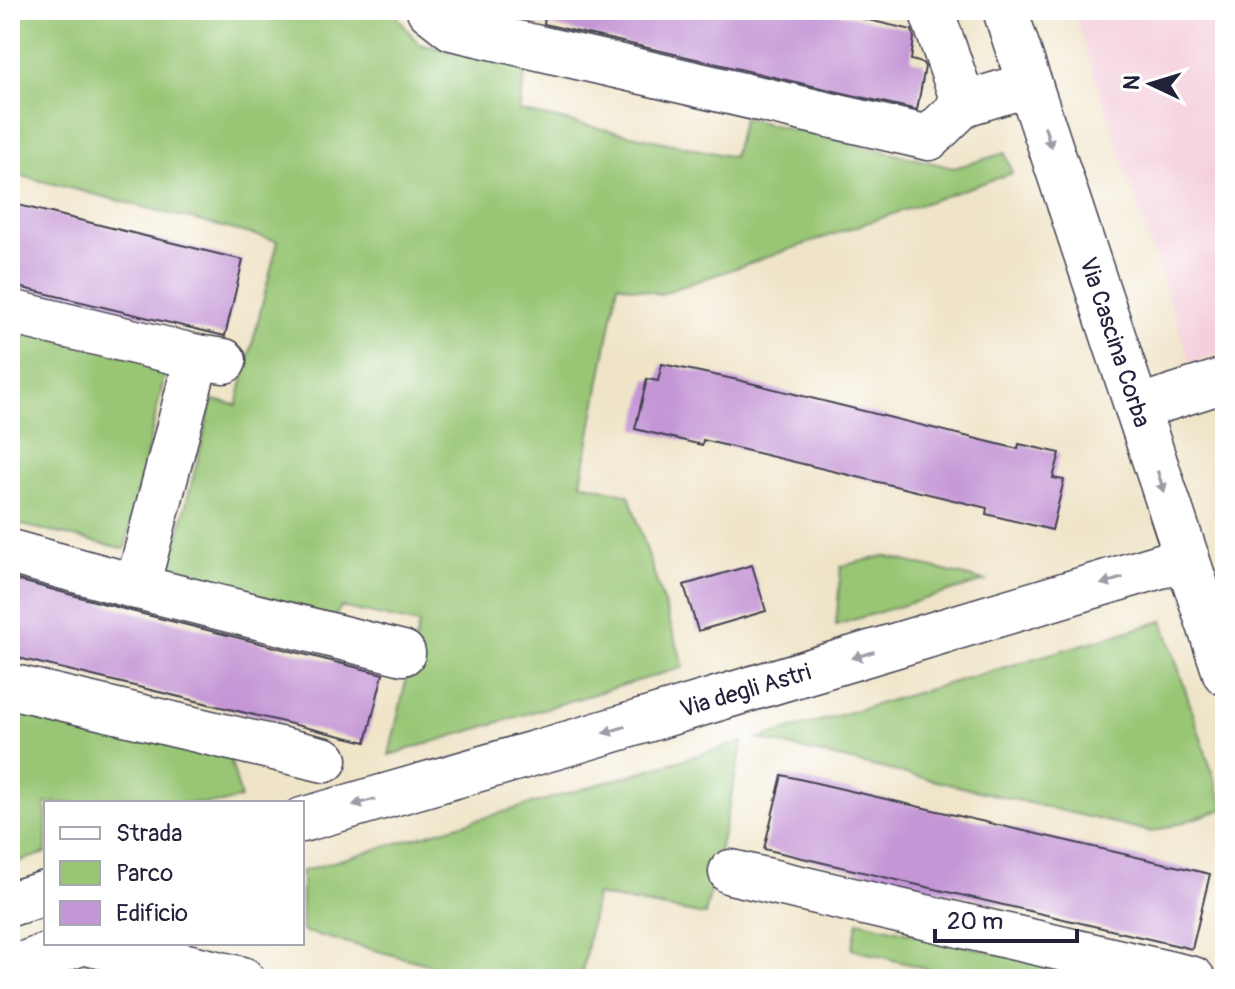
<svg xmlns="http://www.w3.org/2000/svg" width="1235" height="989" viewBox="0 0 1235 989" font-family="Pangolin,sans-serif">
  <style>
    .built { fill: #f4cfdc }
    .green { fill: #98c675; stroke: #5d7458; stroke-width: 2 }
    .building { fill: #c496d5 }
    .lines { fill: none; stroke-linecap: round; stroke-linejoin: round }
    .minor-casing { stroke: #413f50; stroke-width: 47 }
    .minor { stroke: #fff; stroke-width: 44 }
    .oneway { fill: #9c9ca7 }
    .labels { text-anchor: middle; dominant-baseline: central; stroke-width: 7; stroke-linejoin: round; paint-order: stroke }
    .street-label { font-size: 24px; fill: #22223b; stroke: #fff }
  </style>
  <rect width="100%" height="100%" fill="#fff"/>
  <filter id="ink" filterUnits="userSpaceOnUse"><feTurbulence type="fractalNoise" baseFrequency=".0125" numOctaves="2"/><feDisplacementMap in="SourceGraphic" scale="16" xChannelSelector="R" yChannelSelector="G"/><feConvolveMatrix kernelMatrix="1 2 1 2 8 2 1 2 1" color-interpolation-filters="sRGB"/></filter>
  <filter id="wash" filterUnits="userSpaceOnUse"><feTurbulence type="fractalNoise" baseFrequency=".006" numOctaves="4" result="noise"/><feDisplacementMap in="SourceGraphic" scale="32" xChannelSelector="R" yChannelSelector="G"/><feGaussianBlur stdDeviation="1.8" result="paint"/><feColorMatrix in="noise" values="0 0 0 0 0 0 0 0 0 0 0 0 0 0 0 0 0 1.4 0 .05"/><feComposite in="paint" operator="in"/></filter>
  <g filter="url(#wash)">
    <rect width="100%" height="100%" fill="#efe4c7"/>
    <path class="built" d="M1073,10H1225V351L1190,363Z"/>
    <path class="green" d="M10,10H395L399,19L419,44L526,68L519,111L733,157L743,118L954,168L1005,153L1012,173L660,294L618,284L581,483L629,495L684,667L389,755L419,624L341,607L331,623L166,583L213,400L237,405L278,241L10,173Z
      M10,328L167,365L125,549L10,522Z
      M885,556L985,581L836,625L841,566Z
      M1163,621L1224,809L1152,832L758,739Z
      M10,700L228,751L241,798L222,803H46V853L10,864Z
      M743,742L705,915L596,895L581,979H484L302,931V871Z
      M858,921L1108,979H929L931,970L852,949Z"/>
    <g id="blocks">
      <path class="building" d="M546,10H825L912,30L914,38L911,60L923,63L925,67L917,110L544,24Z
        M10,203L243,260L225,336L10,285Z
        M662,364L738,380L1018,449L1019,444L1060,453L1053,478L1064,480L1052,530L986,514L987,508L703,440L702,445L635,429L647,379L658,381Z
        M752,565L766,611L698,631L684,585Z
        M10,578L131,611L383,674L366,742L10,656Z
        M782,775L1210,874L1192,949L764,849Z"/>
    </g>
  </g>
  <g filter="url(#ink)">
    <use href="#blocks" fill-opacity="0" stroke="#413f50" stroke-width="2"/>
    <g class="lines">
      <g class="minor-casing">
        <g id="minor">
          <path d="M429,10L452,28L929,138L964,104L1030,84"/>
          <path d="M931,10L964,104"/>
          <path id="s1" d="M1005,10L1225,673"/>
          <path d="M10,312L197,357L224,361"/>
          <path d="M1137,408L1225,380"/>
          <path d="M10,552L137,587L197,357"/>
          <path d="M137,587L403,653"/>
          <path d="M10,686L325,760"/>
          <path id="s2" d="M302,820L580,740L1187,558"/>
          <path d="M731,872L1193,979"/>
          <path d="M10,904L46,893"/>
          <path d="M87,943L242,979"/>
          <path d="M14,979L18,966L81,943"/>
        </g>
      </g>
      <use href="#minor" class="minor"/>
    </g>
    <defs><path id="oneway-solid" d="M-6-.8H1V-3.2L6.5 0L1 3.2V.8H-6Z" transform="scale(2)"/></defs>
    <g class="oneway">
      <use href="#oneway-solid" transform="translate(1048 137) rotate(72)"/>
      <use href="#oneway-solid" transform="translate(1161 482) rotate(72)"/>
      <use href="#oneway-solid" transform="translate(1112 581) rotate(163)"/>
      <use href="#oneway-solid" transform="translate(863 655) rotate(163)"/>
      <use href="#oneway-solid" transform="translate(614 730) rotate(163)"/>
      <use href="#oneway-solid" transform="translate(364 802) rotate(164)"/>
    </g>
  </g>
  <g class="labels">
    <g class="street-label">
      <text stroke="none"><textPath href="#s1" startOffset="350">Via Cascina Corba</textPath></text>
      <text stroke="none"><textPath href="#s2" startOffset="462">Via degli Astri</textPath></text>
    </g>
  </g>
  <rect width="1235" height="989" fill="none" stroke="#fff" stroke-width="40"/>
  <rect x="44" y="801" width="260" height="144" fill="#ffffff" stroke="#a7a7b1" stroke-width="2"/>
  <rect x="60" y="827" width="40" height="12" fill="#ffffff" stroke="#a7a7b1" stroke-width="2"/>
  <text x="116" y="841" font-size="24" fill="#22223b">Strada</text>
  <rect x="60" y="861" width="40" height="24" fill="#98c675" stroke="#a7a7b1" stroke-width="2"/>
  <text x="116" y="881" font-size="24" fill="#22223b">Parco</text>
  <rect x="60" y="901" width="40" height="24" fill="#c496d5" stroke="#a7a7b1" stroke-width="2"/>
  <text x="116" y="921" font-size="24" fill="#22223b">Edificio</text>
  <g transform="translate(1151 84) rotate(274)" stroke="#ffffff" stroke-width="6" paint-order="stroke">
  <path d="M0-6L14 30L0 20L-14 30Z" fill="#22223b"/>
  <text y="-12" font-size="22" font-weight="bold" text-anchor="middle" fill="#22223b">N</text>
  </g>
  <path d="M935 929v12h142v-12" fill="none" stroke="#22223b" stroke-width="4"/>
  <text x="947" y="929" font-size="24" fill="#22223b" stroke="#ffffff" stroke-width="6" paint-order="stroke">20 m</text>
</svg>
